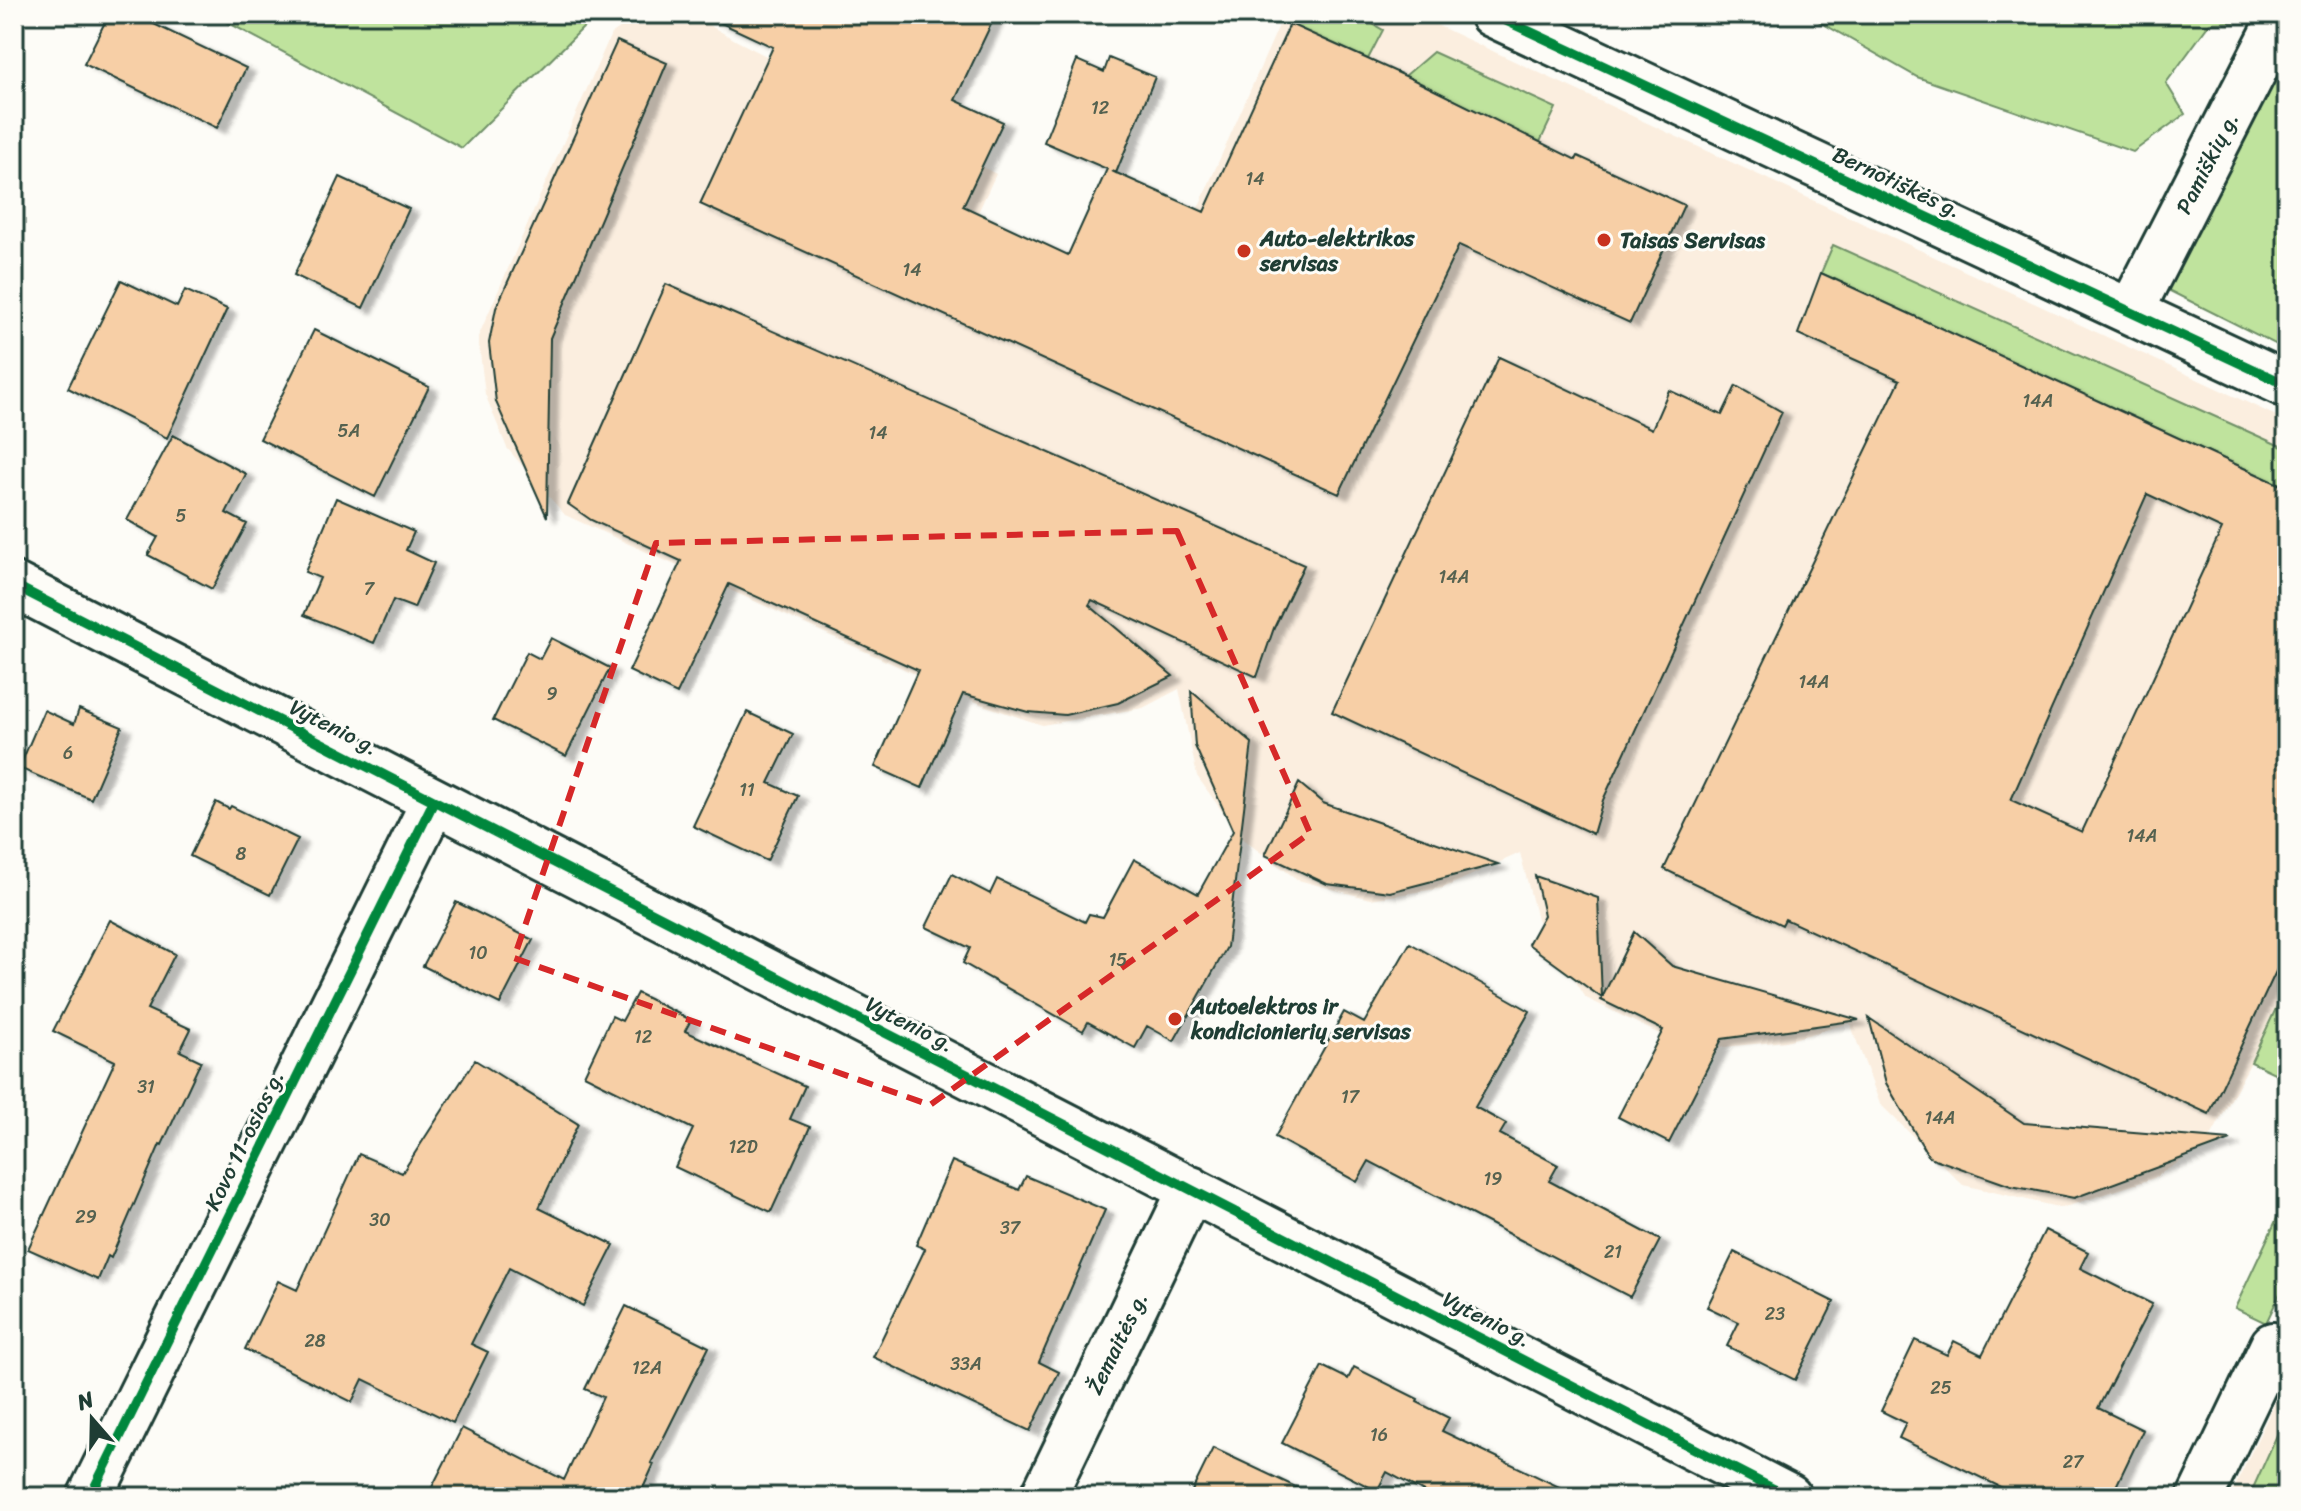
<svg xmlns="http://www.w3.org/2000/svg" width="2301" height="1511" viewBox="0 0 2301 1511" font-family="Sriracha,sans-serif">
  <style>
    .built { fill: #fbeedf }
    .green { fill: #bfe39d; stroke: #6f9068; stroke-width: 2 }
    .building { fill: #f7cfa6; stroke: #1f3d34; stroke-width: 2; fill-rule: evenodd; filter: url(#shadow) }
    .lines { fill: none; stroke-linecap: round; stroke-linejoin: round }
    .minor-casing { stroke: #1f3d34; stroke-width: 50 }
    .minor { stroke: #fdfcf7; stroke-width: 44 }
    .cycleway-casing { stroke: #fdfcf7; stroke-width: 15 }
    .cycleway { stroke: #00873e; stroke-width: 10 }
    .marked { fill: none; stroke: #d62828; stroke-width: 6; stroke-dasharray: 16 10; stroke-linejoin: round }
    .poi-dot { fill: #c8321e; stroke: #fdfcf7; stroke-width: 3 }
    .labels { text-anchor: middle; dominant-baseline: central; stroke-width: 6; stroke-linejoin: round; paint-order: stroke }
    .number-label { font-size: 18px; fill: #556250 }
    .street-label { font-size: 22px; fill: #1f3d34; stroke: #fdfcf7 }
    .poi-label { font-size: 22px; font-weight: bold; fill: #1f3d34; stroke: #fdfcf7; text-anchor: start }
  </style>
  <defs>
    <filter id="shadow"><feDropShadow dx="9" dy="5" stdDeviation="2" flood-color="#0004"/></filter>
  </defs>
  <rect width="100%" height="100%" fill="#fdfcf7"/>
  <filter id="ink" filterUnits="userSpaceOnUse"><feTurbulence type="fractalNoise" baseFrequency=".0125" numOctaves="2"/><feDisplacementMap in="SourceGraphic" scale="16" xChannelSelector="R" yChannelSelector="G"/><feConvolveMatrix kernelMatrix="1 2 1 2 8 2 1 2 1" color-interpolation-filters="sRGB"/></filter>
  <g filter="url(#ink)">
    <path class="built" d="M640,14H690L737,41L996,174L955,262L1148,321L1284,14H1413L2287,421V985L2251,1062L2207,1144L2154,1178L2062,1208L1963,1185L1880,1104L1850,1023L1786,1041L1692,1050L1586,998L1537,919L1520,853L1443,888L1370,899L1298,880L1241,838L1197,776L1179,689L1143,708L1042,725L983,705L565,515L507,448L485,394L478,337L611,34Z
      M2287,1377V1497H2230Z"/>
    <path class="green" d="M212,14H597L462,148Z
      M1293,14H1355L1383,30L1368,59L1290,24Z
      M1806,14H2250L2247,22L2210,23L2166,83L2185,114L2133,152L1917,77Z
      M2287,43V350L2164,288Z
      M1433,52L1556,108L1540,142L1405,76Z
      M1833,245L2287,449V488L1821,273Z
      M2287,985V1079L2251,1062Z
      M2287,1197V1279L2266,1323L2235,1308Z
      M2287,1413V1497H2249Z"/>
    <path class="building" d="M109,14H133L246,68L217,128L84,64Z
      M702,14H996L955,100L1003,122L963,206L1068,255L1107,169L1044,142L1077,60L1104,72L1109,58L1155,77L1116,173L1112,171L1204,212L1290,24L1412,79L1576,160L1578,156L1684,205L1630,323L1459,245L1339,494L700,204L773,47Z
      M617,41L667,63L550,338L547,517L496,402L489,343L496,308Z
      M340,177L409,209L363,308L294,275Z
      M1821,273L2287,488V948L2209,1114L1785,919L1782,925L1664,869L1900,380L1798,334ZM2147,494L2222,529L2082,832L2011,800Z
      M121,280L177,307L185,290L227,309L167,438L68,388Z
      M666,284L1304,565L1274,628L1257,677L1092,600L1089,605L1173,676L1118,703L1065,715L1028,712L963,694L922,788L875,767L918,670L729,584L677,694L629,671L681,561L591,520L568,504Z
      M314,330L429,387L375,497L260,439Z
      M1499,357L1652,429L1669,390L1722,415L1736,386L1782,412L1603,800L1593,834L1332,712Z
      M173,435L246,474L226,513L247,524L212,589L148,555L158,537L127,520Z
      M336,498L414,532L406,550L434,563L414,608L393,600L374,643L304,615L320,578L305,572Z
      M551,638L610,668L566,756L493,720L527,652L540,659Z
      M1191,691L1252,743L1227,947L1174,1041L1147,1026L1135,1048L1088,1022L1083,1031L963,963L970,948L926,927L952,874L990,894L997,879L1085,922L1089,914L1103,917L1134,859L1198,894L1233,831L1195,746Z
      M79,709L122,727L91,799L19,768L44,710L74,724Z
      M747,712L793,734L769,783L798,796L767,861L693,826Z
      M1299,783L1323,803L1498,864L1390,892L1327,884L1265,855Z
      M216,802L229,809L231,806L298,839L270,895L190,856Z
      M1535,876L1598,898L1602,998L1528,944L1544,915Z
      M456,902L533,940L500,1004L423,966Z
      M110,920L175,954L147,1009L191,1029L180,1051L201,1061L162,1145L160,1144L111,1258L108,1256L98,1280L28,1249L115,1061L53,1031Z
      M1634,932L1672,966L1859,1020L1722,1039L1669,1143L1618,1117L1663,1030L1601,1000Z
      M1410,943L1530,1011L1475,1107L1506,1124L1500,1134L1558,1165L1549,1181L1660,1240L1630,1297L1369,1161L1357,1182L1275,1137L1344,1012L1364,1023Z
      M637,993L691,1020L685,1031L805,1086L790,1119L810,1127L771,1212L675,1167L693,1129L584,1075L612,1016L622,1021Z
      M1869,1018L2024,1123L2231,1140L2074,1198L2011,1186L1929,1157L1886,1083Z
      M475,1060L578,1124L539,1208L614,1245L583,1306L509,1268L471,1344L488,1352L453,1423L363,1379L352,1402L245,1349L278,1281L297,1290L359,1154L402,1173Z
      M952,1161L1019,1190L1026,1176L1105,1210L1039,1362L1059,1372L1030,1431L873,1357L925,1249L916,1245Z
      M2045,1230L2088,1252L2080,1268L2152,1304L2098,1408L2143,1430L2111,1497H2021L1899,1438L1906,1423L1881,1411L1915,1340L1947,1355L1954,1341L1982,1355Z
      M1734,1252L1834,1302L1795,1380L1727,1346L1739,1322L1707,1307Z
      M626,1306L709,1347L651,1463L654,1464L639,1497H427L462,1428L564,1480L603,1397L585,1389Z
      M1322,1366L1348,1379L1354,1367L1418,1399L1417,1402L1449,1418L1442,1431L1580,1497H1433L1387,1472L1377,1491L1282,1443Z
      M1213,1448L1317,1497H1189Z"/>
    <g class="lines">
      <g class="minor-casing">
        <path id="minor" d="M1492,14L2287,385
          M2131,311L2283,14
          M14,585L1789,1497
          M90,1497L434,801
          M1043,1497L1191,1189
          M2200,1497L2273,1345"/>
      </g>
      <use href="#minor" class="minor"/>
      <g class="cycleway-casing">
        <path id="cycleway" d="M1492,14L2287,385
          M14,585L1789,1497
          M90,1497L434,801"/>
      </g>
      <use href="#cycleway" class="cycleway"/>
    </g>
  </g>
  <path class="marked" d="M1177,531L1310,833L930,1105L514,958L656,543Z"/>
  <g class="poi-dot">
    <circle cx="1604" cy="240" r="8"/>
    <circle cx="1244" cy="251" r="8"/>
    <circle cx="1175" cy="1019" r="8"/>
  </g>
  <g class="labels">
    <g class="number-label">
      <text x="1100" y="108">12</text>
      <text x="1255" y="179">14</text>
      <text x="912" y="270">14</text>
      <text x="2038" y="401">14A</text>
      <text x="349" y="431">5A</text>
      <text x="878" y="433">14</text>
      <text x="181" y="516">5</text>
      <text x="1454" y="577">14A</text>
      <text x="369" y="589">7</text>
      <text x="1814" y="682">14A</text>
      <text x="552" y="694">9</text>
      <text x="68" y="753">6</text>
      <text x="747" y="790">11</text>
      <text x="2142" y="836">14A</text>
      <text x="241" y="854">8</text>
      <text x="478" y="953">10</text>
      <text x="1118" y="960">15</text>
      <text x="643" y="1037">12</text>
      <text x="146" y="1087">31</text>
      <text x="1350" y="1097">17</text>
      <text x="1940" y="1118">14A</text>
      <text x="743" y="1147">12D</text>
      <text x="1493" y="1179">19</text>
      <text x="86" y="1217">29</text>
      <text x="380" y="1220">30</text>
      <text x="1010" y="1228">37</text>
      <text x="1613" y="1252">21</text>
      <text x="1775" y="1314">23</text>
      <text x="315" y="1341">28</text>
      <text x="966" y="1364">33A</text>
      <text x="647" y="1368">12A</text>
      <text x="1941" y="1388">25</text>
      <text x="1379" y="1435">16</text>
      <text x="2073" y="1462">27</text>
    </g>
    <g class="street-label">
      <text transform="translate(2207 163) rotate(-63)">Pamiškių g.</text>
      <text transform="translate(1897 182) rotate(25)">Bernotiškės g.</text>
      <text transform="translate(334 727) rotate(27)">Vytenio g.</text>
      <text transform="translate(910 1024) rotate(27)">Vytenio g.</text>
      <text transform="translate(244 1140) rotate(-64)">Kovo 11-osios g.</text>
      <text transform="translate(1487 1319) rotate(27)">Vytenio g.</text>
      <text transform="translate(1117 1343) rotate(-64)">Žemaitės g.</text>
    </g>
    <g class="poi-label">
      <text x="1260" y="238">Auto-elektrikos<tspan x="1260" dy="25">servisas</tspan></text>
      <text x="1620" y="240">Taisas Servisas</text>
      <text x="1191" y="1006">Autoelektros ir<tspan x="1191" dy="25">kondicionierių servisas</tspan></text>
    </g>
  </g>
  <rect width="2301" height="1511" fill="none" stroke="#fdfcf7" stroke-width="48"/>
  <rect x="24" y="24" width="2253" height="1463" fill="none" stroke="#1f3d34" stroke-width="3" filter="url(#ink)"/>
  <g transform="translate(92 1419) rotate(340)" stroke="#fdfcf7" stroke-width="6" paint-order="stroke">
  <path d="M0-6L14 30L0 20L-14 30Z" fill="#1f3d34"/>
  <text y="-12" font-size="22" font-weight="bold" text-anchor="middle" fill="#1f3d34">N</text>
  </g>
</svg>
